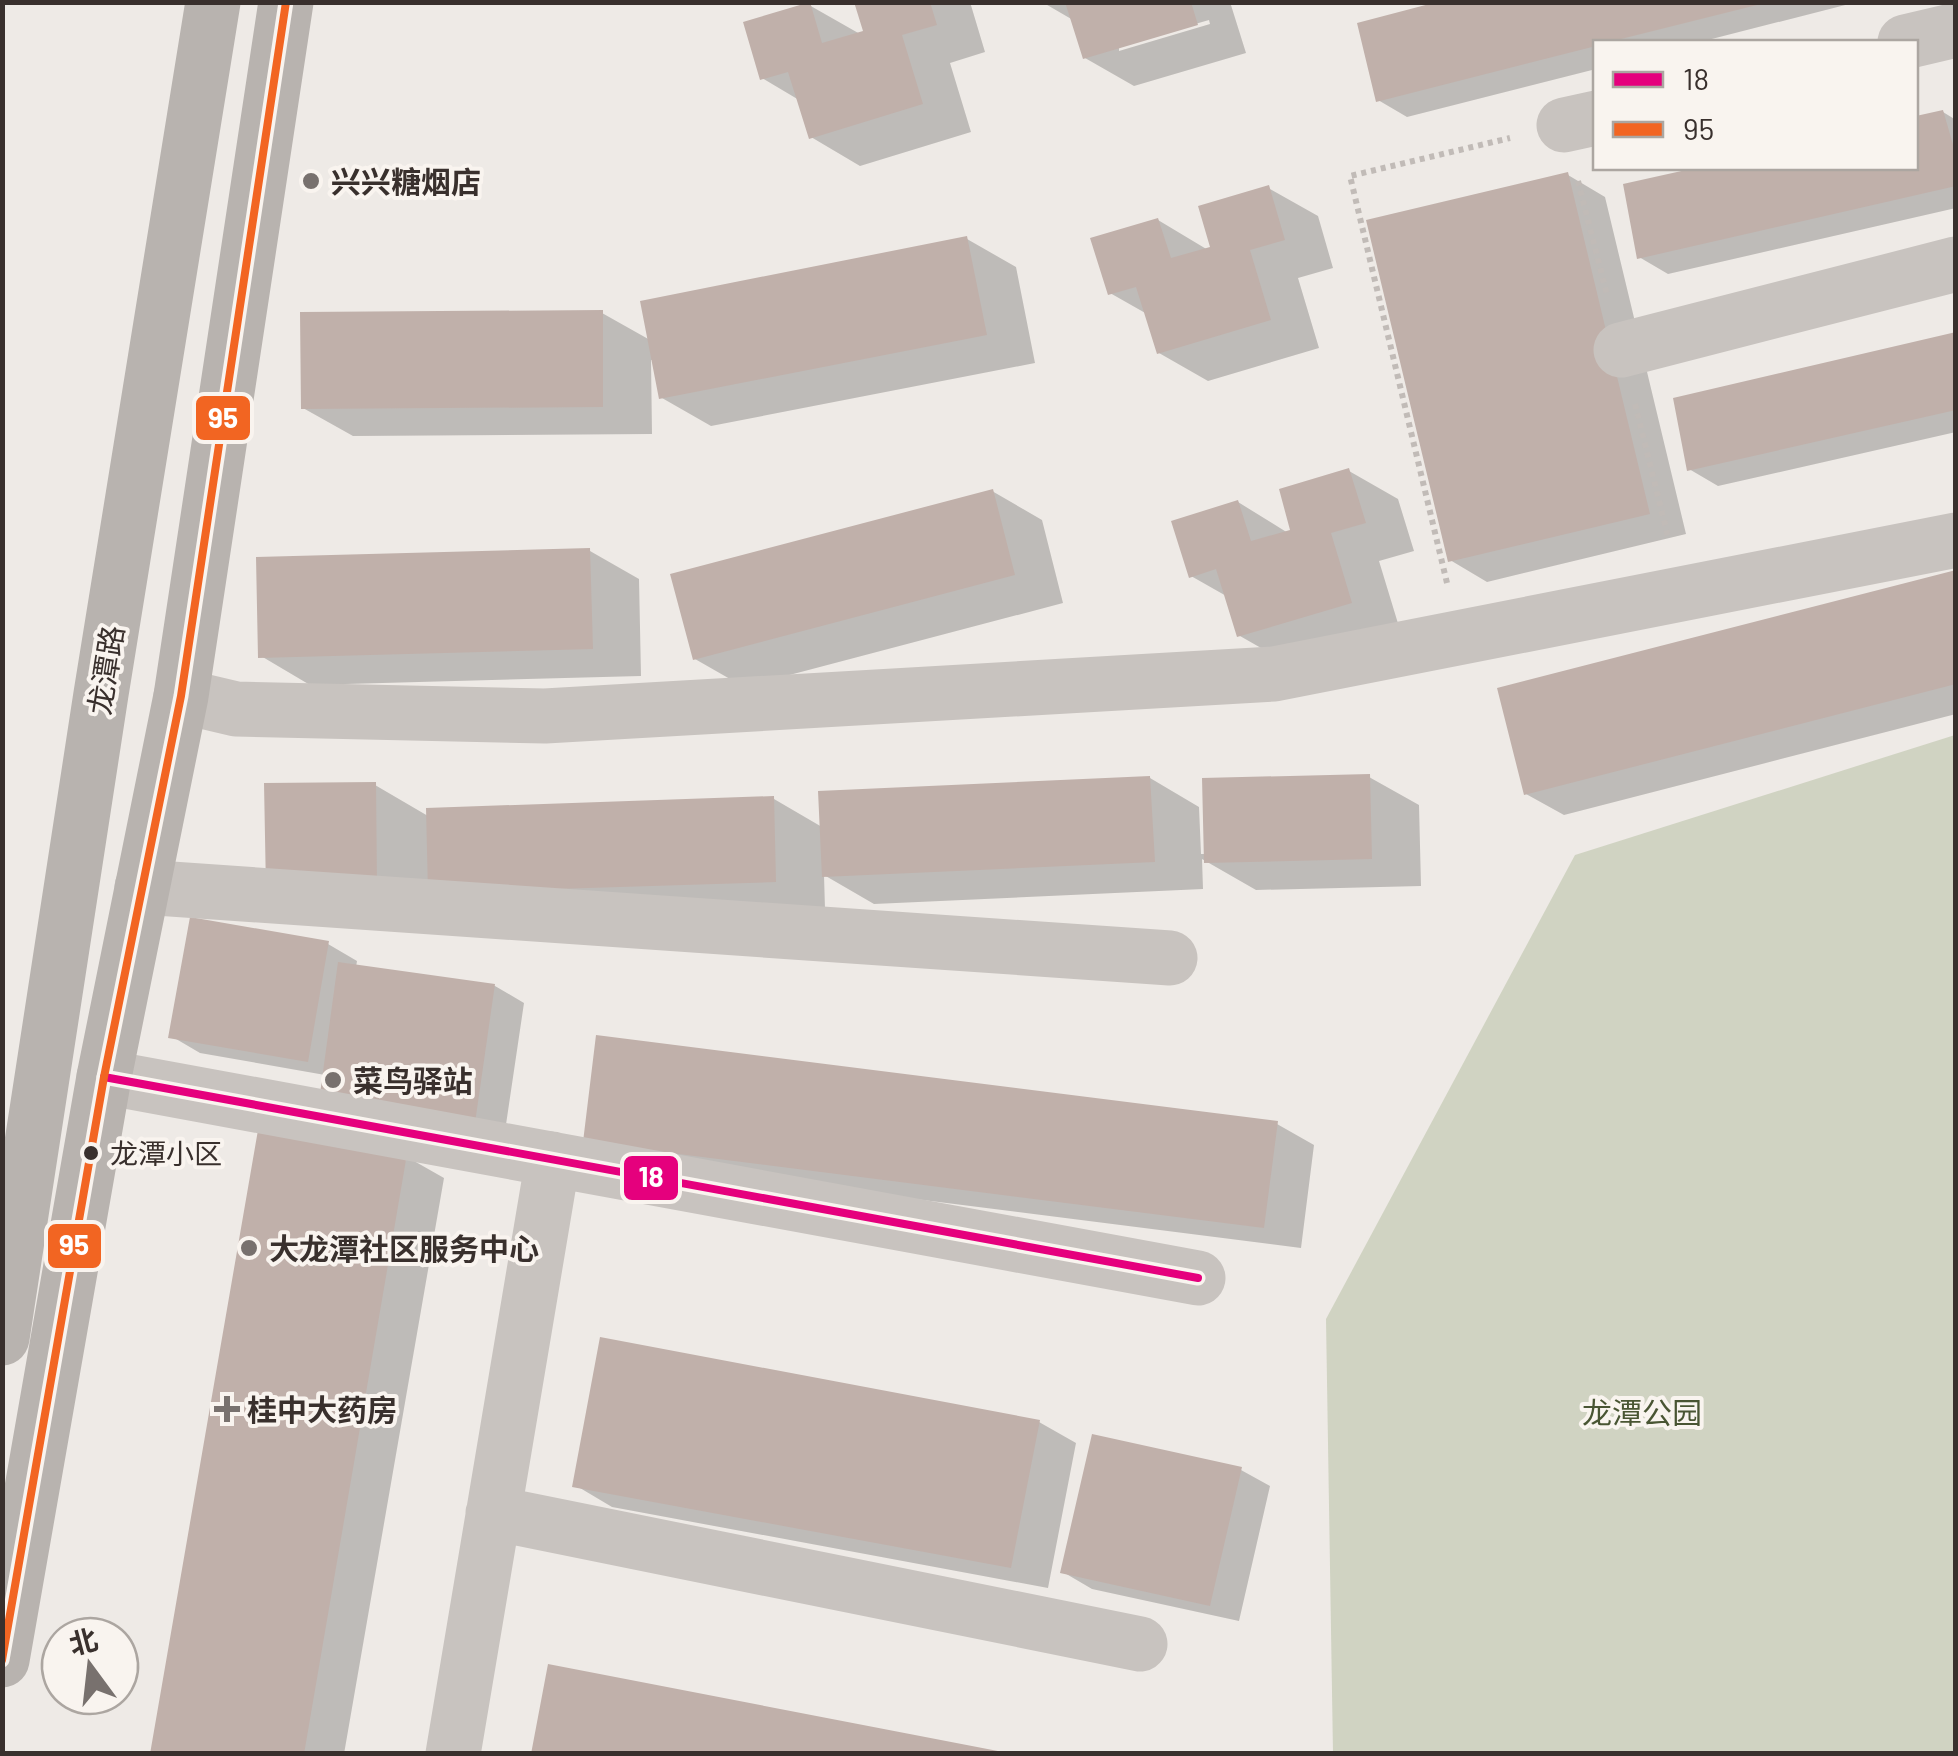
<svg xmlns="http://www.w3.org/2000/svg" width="1958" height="1756" viewBox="0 0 1958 1756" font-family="Barlow,'Noto Sans SC',sans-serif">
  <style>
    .green { fill: #d0d3c2 }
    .shadow { fill: #0003; fill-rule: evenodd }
    .building { fill: #c0b0aa }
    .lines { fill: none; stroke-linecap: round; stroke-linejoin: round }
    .path { stroke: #c1bbb7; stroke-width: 6; stroke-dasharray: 5 5; stroke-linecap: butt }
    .street { stroke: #c8c3bf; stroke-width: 55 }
    .secondary { stroke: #b8b3af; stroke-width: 55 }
    .bus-1-casing { stroke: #f9f4ef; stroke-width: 15 }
    .bus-2-casing { stroke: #f9f4ef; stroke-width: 15 }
    .bus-1 { stroke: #e5007d; stroke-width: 8 }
    .bus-2 { stroke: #f26522; stroke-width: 8 }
    .poi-dot { fill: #78716e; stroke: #f9f4ef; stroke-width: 4 }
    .bus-dot { fill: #39302d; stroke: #f9f4ef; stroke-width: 4 }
    .labels { text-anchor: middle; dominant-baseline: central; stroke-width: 8; stroke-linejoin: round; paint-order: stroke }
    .bus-label { font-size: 28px; fill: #39302d; stroke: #f9f4ef; text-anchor: start }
    .poi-label { font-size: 30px; font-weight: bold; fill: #39302d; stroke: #f9f4ef; text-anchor: start }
    .street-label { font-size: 30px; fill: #39302d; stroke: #f9f4ef }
    .park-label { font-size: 30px; fill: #495533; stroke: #f9f4ef }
    .line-badge { stroke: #f9f4ef; stroke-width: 4 }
    .badge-label { font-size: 28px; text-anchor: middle; font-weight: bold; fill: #fff }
  </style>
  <rect width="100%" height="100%" fill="#eeeae6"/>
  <path class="green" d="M1955,735V1753H1333L1326,1319L1575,855Z"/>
  <path class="shadow" d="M856,2H970L985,52L950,63L971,132L860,166L811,137L799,100L762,78L809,5L860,34L866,33Z
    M1042,2H1230L1246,53L1134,86L1085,58L1073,20ZM1209,20L1210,24L1119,51V46Z
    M1447,2H1857L1700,42H1596V69L1407,117L1378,100Z
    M1943,112L1956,120V208L1668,274L1639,257L1626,186L1706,168H1916V119Z
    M1568,175L1605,197L1686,534L1487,582L1450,560Z
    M1268,188L1318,216L1333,268L1298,278L1319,348L1208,381L1159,353L1147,314L1110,293L1158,220L1208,250Z
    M967,239L1016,267L1035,363L711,426L662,398L654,360H651L652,434L353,436L303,408L602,313L650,340Z
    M1956,334V432L1718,486L1689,469Z
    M1349,471L1398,499L1414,551L1379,561L1400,630L1289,664L1240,636L1228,597L1191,576L1238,502L1288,533Z
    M992,491L1042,520L1063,603L744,687L695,659Z
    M590,551L639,579L641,676L310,685L261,656Z
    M1956,573V714L1564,815L1526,794Z
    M1369,777L1419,805L1421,886L1256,890L1202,859L1203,889L874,904L824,875L825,909L318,916L375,785L428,816L774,799L822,827L1150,778L1199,807L1201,854H1206Z
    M328,944L357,961L356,967L495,986L524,1003L504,1138L325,1075L200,1053L171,1036Z
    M1277,1124L1314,1145L1301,1248L623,1162L586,1141Z
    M407,1157L444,1178L344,1754H153Z
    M1039,1422L1076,1443L1048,1588L612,1507L575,1485Z
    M1241,1470L1270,1486L1239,1621L1092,1589L1063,1572Z"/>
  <path class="building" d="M810,2L822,43L863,31L854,2H930L937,25L902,35L923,104L809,139L788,72L760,80L743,22Z
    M1065,2H1191L1198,25L1083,59Z
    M1437,2H1761V4L1609,42H1596V46L1376,102L1357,23Z
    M1943,110L1956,155V186L1637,259L1623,184L1695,168H1916V116Z
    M1568,172L1650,514L1448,562L1366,220Z
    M1269,185L1285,240L1250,250L1271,320L1157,354L1136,287L1108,295L1090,238L1158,218L1171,258L1210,247L1198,206Z
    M967,236L987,335L659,399L640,301Z
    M603,310V407L301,409L300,312Z
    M1956,332V410L1687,471L1673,398Z
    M1349,468L1366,523L1331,533L1352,603L1237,637L1216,569L1189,578L1171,521L1238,500L1251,541L1290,530L1279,489Z
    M993,489L1015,575L693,660L670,574Z
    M590,548L593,649L258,658L256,557Z
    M1956,570V684L1524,795L1497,688Z
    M1370,774L1372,859L1204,863L1202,778Z
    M1150,776L1155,862L822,877L818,791Z
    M376,782L377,887L266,890L264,783Z
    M774,796L776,882L428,893L426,808Z
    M190,917L329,941L308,1062L168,1038Z
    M338,962L495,984L475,1123L319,1101Z
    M596,1035L1278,1121L1264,1228L583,1142Z
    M258,1130L407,1154L304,1754H150Z
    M600,1337L1040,1420L1011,1568L572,1487Z
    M1092,1434L1242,1467L1210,1606L1060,1573Z
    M548,1664L1003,1752V1754H531Z"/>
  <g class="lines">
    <path class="path" d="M1578,181L1607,295
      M1635,404L1668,537
      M1447,583L1350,176L1510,138"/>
    <path class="street" d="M1905,42L1956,30
      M1564,125L1596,118
      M1621,350L1956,264
      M181,696L236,709L545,716L1274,674L1956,540
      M142,887L1170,958
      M104,1077L1198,1278
      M493,1513L1140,1644
      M453,1754L553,1159"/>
    <path class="secondary" d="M2,1338L101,694L213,2
      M2,1660L104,1077L181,696L286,2"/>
    <g class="bus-1-casing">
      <path id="bus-1" d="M104,1077L1198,1278"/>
    </g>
    <g class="bus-2-casing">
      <path id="bus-2" d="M2,1660L104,1077L181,696L286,2"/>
    </g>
    <use href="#bus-1" class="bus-1"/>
    <use href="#bus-2" class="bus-2"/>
  </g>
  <g class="poi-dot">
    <circle cx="311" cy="181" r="10"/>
    <circle cx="333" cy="1080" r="10"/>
    <circle cx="249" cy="1248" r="10"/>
    <path d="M222 1394h10v10h10v10h-10v10h-10v-10h-10v-10h10z"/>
  </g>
  <circle class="bus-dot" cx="91" cy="1153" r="9"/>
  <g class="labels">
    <g class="bus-label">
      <text x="110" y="1153">龙潭小区</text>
    </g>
    <g class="poi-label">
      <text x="331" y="181">兴兴糖烟店</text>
      <text x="353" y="1080">菜鸟驿站</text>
      <text x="269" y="1248">大龙潭社区服务中心</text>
      <text x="247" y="1409">桂中大药房</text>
    </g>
    <g class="street-label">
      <text transform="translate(105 670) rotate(-81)">龙潭路</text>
    </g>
    <g class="park-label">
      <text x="1642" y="1412">龙潭公园</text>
    </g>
  </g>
  <g class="line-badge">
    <rect x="194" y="394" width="58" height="48" rx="10" fill="#f26522"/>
    <rect x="622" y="1154" width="58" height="48" rx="10" fill="#e5007d"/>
    <rect x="46" y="1222" width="57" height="48" rx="10" fill="#f26522"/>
  </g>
  <g class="badge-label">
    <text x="223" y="428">95</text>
    <text x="651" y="1187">18</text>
    <text x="74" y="1255">95</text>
  </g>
  <rect width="1958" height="1756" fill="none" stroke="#39302d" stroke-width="10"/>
  <rect x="1593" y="40" width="325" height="130" fill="#f9f4ef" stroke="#aca6a1" stroke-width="2.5"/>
  <rect x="1613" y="72" width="50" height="15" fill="#e5007d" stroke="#aca6a1" stroke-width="2.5"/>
  <text x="1683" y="90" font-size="30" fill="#39302d">18</text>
  <rect x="1613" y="122" width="50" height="15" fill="#f26522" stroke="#aca6a1" stroke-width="2.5"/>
  <text x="1683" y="140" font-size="30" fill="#39302d">95</text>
  <g transform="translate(90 1666) rotate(345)"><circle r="48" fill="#f9f4ef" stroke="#aca6a1" stroke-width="2.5"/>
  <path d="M0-8L18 38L0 25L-18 38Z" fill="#78716e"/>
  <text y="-15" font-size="28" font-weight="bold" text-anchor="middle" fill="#39302d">北</text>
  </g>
</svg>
